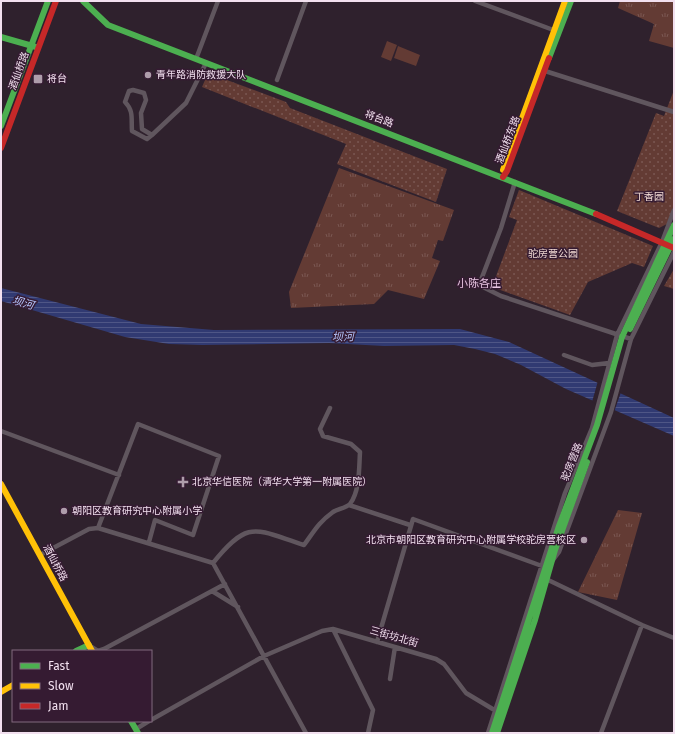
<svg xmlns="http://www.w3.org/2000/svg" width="675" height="734" viewBox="0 0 675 734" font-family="'Fira Sans','Noto Sans SC',sans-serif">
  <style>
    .grass { fill: url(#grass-tufts) }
    .park { fill: url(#park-dots) }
    .pitch { fill: #633b34 }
    .water { fill: url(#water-rules) }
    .pier { fill: #2f212d }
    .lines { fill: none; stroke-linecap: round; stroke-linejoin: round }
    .street { stroke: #60565e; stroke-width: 4.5 }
    .fast { stroke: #4caf50; stroke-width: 6 }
    .slow { stroke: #ffc107; stroke-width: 6 }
    .jam { stroke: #c62828; stroke-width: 6 }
    .poi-dot { fill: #ae9dab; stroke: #351b32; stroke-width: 1.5 }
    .labels { text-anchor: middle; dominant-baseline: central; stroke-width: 3; stroke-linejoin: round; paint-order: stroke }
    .street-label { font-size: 10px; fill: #f2e0ef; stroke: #351b32 }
    .poi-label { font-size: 10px; fill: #f2e0ef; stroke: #351b32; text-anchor: start }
    .park-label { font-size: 10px; fill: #f0d9d3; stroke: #351b32 }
    .neighbourhood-label { font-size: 11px; fill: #e8c4e2; stroke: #351b32 }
    .water-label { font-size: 11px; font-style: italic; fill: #b6c6fe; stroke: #351b32 }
  </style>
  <defs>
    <pattern id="grass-tufts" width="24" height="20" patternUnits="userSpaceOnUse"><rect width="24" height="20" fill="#633b34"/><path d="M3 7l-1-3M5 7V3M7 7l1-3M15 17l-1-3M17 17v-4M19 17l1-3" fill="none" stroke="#7a5752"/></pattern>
    <pattern id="park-dots" width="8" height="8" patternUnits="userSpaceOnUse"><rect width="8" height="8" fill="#633b34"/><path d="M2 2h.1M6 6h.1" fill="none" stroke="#7a5752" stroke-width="1.8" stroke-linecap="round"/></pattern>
    <pattern id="water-rules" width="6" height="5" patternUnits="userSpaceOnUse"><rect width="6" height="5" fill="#313a72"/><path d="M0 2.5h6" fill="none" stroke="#4f5686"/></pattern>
  </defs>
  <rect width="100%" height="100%" fill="#2f212d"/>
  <path class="grass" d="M620,1H674V48L649,41L654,24L618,8Z
    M339,168L454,210L443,241L438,240L432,258L440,261L424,299L388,290L374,304L291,308L289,292Z
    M618,510L642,513L617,600L578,592Z"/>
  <path class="park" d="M208,73L286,102L290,108L447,169L436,202L337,164L346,144L202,87Z
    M674,90V205L667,224L659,228L617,211L656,113L664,116Z
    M519,190L653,246L644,267L632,263L588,282L570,315L492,287L517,220L509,217Z
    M674,269V289L664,286Z"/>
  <path class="pitch" d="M387,41L397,45L391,61L381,57Z
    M398,46L420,55L416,66L394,58Z"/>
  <path class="water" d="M1,288L141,324L214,330L460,329L509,342L674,418V436L566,389L521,365L495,354L475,349L454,345L384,346L329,343L202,345L169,344L125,337L1,301Z"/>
  <path class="pier" d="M598,381L621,392L614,412L592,402Z"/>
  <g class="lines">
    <path class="street" d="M475,1L556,31
      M196,59L218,1
      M545,71L674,112
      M277,80L306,1
      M152,135L147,139L132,131C131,119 134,111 125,102L129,91L133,90L144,93L146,100L141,113L142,129L152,135L186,103L206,63
      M515,182L501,228L479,285L501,296L631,339
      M564,355L592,365L609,363
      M1,431L119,475
      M349,505L410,525
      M98,528L138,424L219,456L193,535L155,520L149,542
      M40,555L89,529L98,528L213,563L306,733
      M553,560L559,552L611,412L631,339L674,252
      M213,563C249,518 256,530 304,545C315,530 318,523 333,512C338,509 346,508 350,504C360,491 359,467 360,452L351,444L323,436L320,429L330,408
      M544,578L642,625L674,638
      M212,591L238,607
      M333,629L373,710L368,733
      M377,642L413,519L542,566
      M90,646L98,651L104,649L225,584
      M390,679L395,647
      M151,720L264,656L322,631L333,629L436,659L444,664L466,693L496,711
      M136,729L149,721
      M488,733L565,493L592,428L617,335L662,242L674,210
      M601,733L642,625"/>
    <path class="fast" d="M83,1L108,25L596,214
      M1,37L36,47
      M549,58L571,1
      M1,126L48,1
      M630,329L674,239
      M76,651L89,645
      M131,721L138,733
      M492,733L559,526L597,425L622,337L674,225
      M497,733L535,620L555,550L587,462"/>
    <path class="slow" d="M503,170L565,1
      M1,484L92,651
      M1,692L13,685"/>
    <path class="jam" d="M1,148L56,1
      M503,177L507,171L549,58
      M596,214L674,248"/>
  </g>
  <g class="poi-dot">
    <circle cx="148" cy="75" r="4"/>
    <rect x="33" y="74" width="10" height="10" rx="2"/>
    <path d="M181 476h4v4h4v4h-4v4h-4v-4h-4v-4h4z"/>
    <circle cx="64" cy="511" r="4"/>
    <circle cx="584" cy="540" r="4"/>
  </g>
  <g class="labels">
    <g class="street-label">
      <text transform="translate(19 71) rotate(-70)">酒仙桥路</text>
      <text transform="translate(379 119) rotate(21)">将台路</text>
      <text transform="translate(508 140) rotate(-69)">酒仙桥东路</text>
      <text transform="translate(572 462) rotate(-68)">驼房营路</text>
      <text transform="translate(55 563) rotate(62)">酒仙桥路</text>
      <text transform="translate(394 637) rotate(16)">三街坊北街</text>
    </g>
    <g class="poi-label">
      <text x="156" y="75">青年路消防救援大队</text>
      <text x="47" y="79">将台</text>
      <text x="192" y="482">北京华信医院（清华大学第一附属医院）</text>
      <text x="72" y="511">朝阳区教育研究中心附属小学</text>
      <text x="576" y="540" text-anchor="end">北京市朝阳区教育研究中心附属学校驼房营校区</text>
    </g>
    <g class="park-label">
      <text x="649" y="197">丁香园</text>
      <text x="553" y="254">驼房营公园</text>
    </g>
    <g class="neighbourhood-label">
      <text x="479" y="283">小陈各庄</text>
    </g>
    <g class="water-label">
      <text transform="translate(23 303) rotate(15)">坝河</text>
      <text transform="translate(343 337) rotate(-1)">坝河</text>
    </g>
  </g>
  <rect width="675" height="734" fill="none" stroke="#f2e0ef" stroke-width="4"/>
  <rect x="12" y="650" width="140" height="72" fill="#351b32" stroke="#816a7e"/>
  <rect x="20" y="663" width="20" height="6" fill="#4caf50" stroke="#816a7e"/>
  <text x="48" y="670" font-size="12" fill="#f2e0ef">Fast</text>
  <rect x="20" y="683" width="20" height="6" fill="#ffc107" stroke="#816a7e"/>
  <text x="48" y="690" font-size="12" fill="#f2e0ef">Slow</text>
  <rect x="20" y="703" width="20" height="6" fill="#c62828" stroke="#816a7e"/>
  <text x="48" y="710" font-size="12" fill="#f2e0ef">Jam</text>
</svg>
